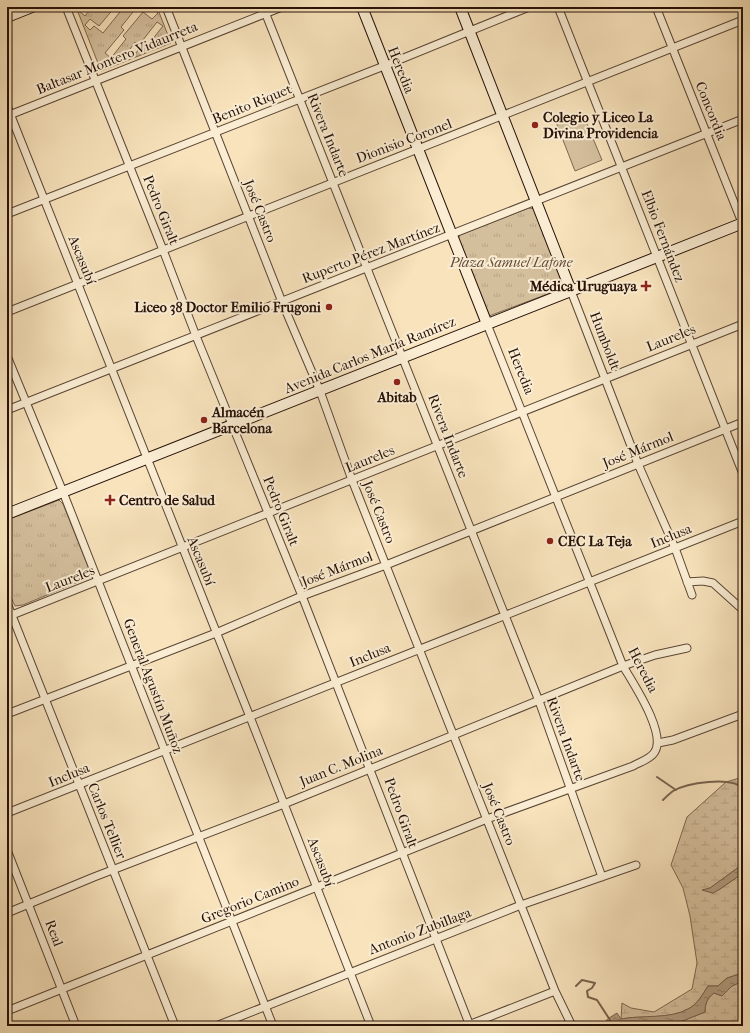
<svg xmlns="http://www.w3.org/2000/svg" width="750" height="1033" viewBox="0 0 750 1033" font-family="'IM FELL French Canon',serif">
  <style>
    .grass { fill: url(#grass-tufts); stroke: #7d6852; fill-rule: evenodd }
    .wetland { fill: url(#wetland-marsh); stroke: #7d6852 }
    .garden { fill: #d4bf9d; stroke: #7d6852 }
    .water { fill: url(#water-ripples); stroke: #79634e }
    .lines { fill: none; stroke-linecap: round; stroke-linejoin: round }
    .stream { stroke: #79634e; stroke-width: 2 }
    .street-casing { stroke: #5a4534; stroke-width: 9 }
    .secondary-casing { stroke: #261007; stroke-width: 12 }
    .street { stroke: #faedd3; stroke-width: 7 }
    .secondary { stroke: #faedd3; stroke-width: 10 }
    .poi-dot { fill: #8f2418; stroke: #faedd3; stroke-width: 1.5 }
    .labels { text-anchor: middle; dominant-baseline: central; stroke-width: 4; stroke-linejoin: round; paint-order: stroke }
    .street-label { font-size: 14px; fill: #261007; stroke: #faedd3 }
    .poi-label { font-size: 14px; font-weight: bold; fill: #261007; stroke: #faedd3; text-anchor: start }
    .park-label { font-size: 14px; font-style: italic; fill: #634d3c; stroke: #faedd3 }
  </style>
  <defs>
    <pattern id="grass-tufts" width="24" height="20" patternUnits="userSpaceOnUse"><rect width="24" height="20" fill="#d4bf9d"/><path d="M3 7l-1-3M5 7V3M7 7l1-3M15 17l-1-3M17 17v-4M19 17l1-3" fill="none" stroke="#b6a386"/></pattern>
    <pattern id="wetland-marsh" width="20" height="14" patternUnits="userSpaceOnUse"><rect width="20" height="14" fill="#d4bf9d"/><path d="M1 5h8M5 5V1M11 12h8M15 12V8" fill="none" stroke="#b6a386"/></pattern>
    <pattern id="water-ripples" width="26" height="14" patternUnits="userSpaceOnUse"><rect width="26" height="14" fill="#b19b7e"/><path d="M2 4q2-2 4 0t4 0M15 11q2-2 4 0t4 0" fill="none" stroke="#907d65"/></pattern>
  </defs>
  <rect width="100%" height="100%" fill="#f8e3bc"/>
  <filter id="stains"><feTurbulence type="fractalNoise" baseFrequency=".005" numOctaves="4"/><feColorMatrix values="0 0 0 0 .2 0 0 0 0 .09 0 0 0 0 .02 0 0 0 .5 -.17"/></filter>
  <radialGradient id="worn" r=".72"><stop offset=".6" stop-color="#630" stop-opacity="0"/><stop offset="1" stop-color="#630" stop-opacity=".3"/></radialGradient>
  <path class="grass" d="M76,7H83L79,11L85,16L92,7H115L99,26L90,19L85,25L90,30L94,26L103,33L124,7H137L121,27L124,30L105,53L111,58L126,39L123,36L143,12L152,19L158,13L152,8L148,12L142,7H157L171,43L101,71ZM157,22L163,26L148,45L144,43L136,53L130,49L135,42L139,45Z
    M529,208L535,209L564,286L561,289L489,316L458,239L460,235Z
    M59,500L63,504L91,574L90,577L23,605L15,606L7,589V520Z"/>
  <path class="wetland" d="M743,777V864L710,888L703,890L713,893L720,889L743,873V973L727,978L718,986H708C703,994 697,1005 688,1009C669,1020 642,1015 621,1019L622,1003L631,1008L654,1012L692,989L697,963L690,916L683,888L671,865L687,817L726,782Z
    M743,981V1026H670L705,1012C705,1004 707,998 714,993L722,996L732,986Z"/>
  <path class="garden" d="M582,112L602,160L575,171L556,122Z"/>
  <path class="water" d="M743,864V873L720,889L713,893L702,890L710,888Z
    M743,973V981L732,986L722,996L714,993C707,998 705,1004 705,1012L670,1026H600L609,1018L617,1013L621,1019C641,1015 671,1019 688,1009C697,1005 703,994 708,986H718L727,978Z"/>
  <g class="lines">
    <path class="stream" d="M657,777L676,790
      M663,800C666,797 669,794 673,791C687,783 730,776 743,788
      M576,986L582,980L595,983L592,988L587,991L588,997L597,1000L610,1020"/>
    <g class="street-casing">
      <path id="street" d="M66,7L163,250L196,336L302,596L470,1026
        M166,7L282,302L320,391L352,480L555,991L572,1026
        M263,7L539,701L602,877
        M558,7L743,474
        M656,7L743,225
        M7,106L250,717L371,1026
        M7,116L282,7
        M7,214L384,66L529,7
        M571,291L638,464L675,548L692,595
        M7,312L743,20
        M7,356L63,492L273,1026
        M7,410L743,119
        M687,582L703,581L713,583L743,610
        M7,603L175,1026
        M7,617L743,324
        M7,714L216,633L302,596L386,565L743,422
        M658,743L673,740L743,714
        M7,813L743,521
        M7,850L76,1026
        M7,913L94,877L284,804L623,666L655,655L687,648
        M7,1011L487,819L633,766C640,762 650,759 654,753C668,735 633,683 623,666L487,324
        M216,1026L521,905L636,865
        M466,1026L555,991"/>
    </g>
    <g class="secondary-casing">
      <path id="secondary" d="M362,7L487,324
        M460,7L571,291
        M7,17L32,7
        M7,514L743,223"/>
    </g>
    <use href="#street" class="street"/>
    <use href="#secondary" class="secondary"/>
  </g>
  <g class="poi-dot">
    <circle cx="535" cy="125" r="4"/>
    <path d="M644 280h4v4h4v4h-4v4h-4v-4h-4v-4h4z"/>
    <circle cx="329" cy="307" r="4"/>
    <circle cx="397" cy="382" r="4"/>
    <circle cx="204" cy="420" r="4"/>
    <path d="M108 494h4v4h4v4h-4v4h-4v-4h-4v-4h4z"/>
    <circle cx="550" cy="541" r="4"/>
  </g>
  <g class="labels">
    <g class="street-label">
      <text transform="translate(117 58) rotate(-22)">Baltasar Montero Vidaurreta</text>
      <text transform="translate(401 70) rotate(68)">Heredia</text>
      <text transform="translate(252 104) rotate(-22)">Benito Riquet</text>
      <text transform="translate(711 111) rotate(68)">Concordia</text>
      <text transform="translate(328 135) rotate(68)">Rivera Indarte</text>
      <text transform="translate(404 141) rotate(-21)">Dionisio Coronel</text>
      <text transform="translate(161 210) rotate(68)">Pedro Giralt</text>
      <text transform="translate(260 211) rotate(68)">José Castro</text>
      <text transform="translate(663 236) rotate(69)">Elbio Fernández</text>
      <text transform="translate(371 253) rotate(-21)">Ruperto Pérez Martínez</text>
      <text transform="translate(82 260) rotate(68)">Ascasubí</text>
      <text transform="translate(671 338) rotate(-22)">Laureles</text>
      <text transform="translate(605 341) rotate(69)">Humboldt</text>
      <text transform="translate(370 355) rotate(-22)">Avenida Carlos María Ramírez</text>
      <text transform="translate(521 371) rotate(68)">Heredia</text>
      <text transform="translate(448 436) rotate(69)">Rivera Indarte</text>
      <text transform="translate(638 450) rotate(-22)">José Mármol</text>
      <text transform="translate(370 459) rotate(-22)">Laureles</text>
      <text transform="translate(281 511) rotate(68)">Pedro Giralt</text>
      <text transform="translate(379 512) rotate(68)">José Castro</text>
      <text transform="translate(671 536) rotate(-22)">Inclusa</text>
      <text transform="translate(201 561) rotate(68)">Ascasubí</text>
      <text transform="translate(337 569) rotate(-21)">José Mármol</text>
      <text transform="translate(70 579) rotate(-21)">Laureles</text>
      <text transform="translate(370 655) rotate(-22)">Inclusa</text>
      <text transform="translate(643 670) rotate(63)">Heredia</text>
      <text transform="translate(153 686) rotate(69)">General Agustín Muñoz</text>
      <text transform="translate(566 739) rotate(70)">Rivera Indarte</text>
      <text transform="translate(341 766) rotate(-22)">Juan C. Molina</text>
      <text transform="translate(69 775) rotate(-22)">Inclusa</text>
      <text transform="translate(401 813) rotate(70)">Pedro Giralt</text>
      <text transform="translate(499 814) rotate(68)">José Castro</text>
      <text transform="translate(107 821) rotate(68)">Carlos Tellier</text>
      <text transform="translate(321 862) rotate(69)">Ascasubí</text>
      <text transform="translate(250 900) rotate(-22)">Gregorio Camino</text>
      <text transform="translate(420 931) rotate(-21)">Antonio Zubillaga</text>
      <text transform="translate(54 933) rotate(69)">Real</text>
    </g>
    <g class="poi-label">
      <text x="543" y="117">Colegio y Liceo La<tspan x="543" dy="16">Divina Providencia</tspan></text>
      <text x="637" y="286" text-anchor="end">Médica Uruguaya</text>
      <text x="321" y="307" text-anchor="end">Liceo 38 Doctor Emilio Frugoni</text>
      <text x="397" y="397" text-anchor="middle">Abitab</text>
      <text x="212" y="412">Almacén<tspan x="212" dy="16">Barcelona</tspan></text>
      <text x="119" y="500">Centro de Salud</text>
      <text x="558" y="541">CEC La Teja</text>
    </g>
    <g class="park-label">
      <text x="511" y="262">Plaza Samuel Lafone</text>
    </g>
  </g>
  <rect width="750" height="1033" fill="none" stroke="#f8e3bc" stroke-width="24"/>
  <rect x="8" y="8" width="734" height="1017" fill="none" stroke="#261007" stroke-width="2"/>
  <rect x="12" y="12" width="726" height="1009" fill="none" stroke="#261007"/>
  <rect width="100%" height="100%" filter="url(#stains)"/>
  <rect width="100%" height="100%" fill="url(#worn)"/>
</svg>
